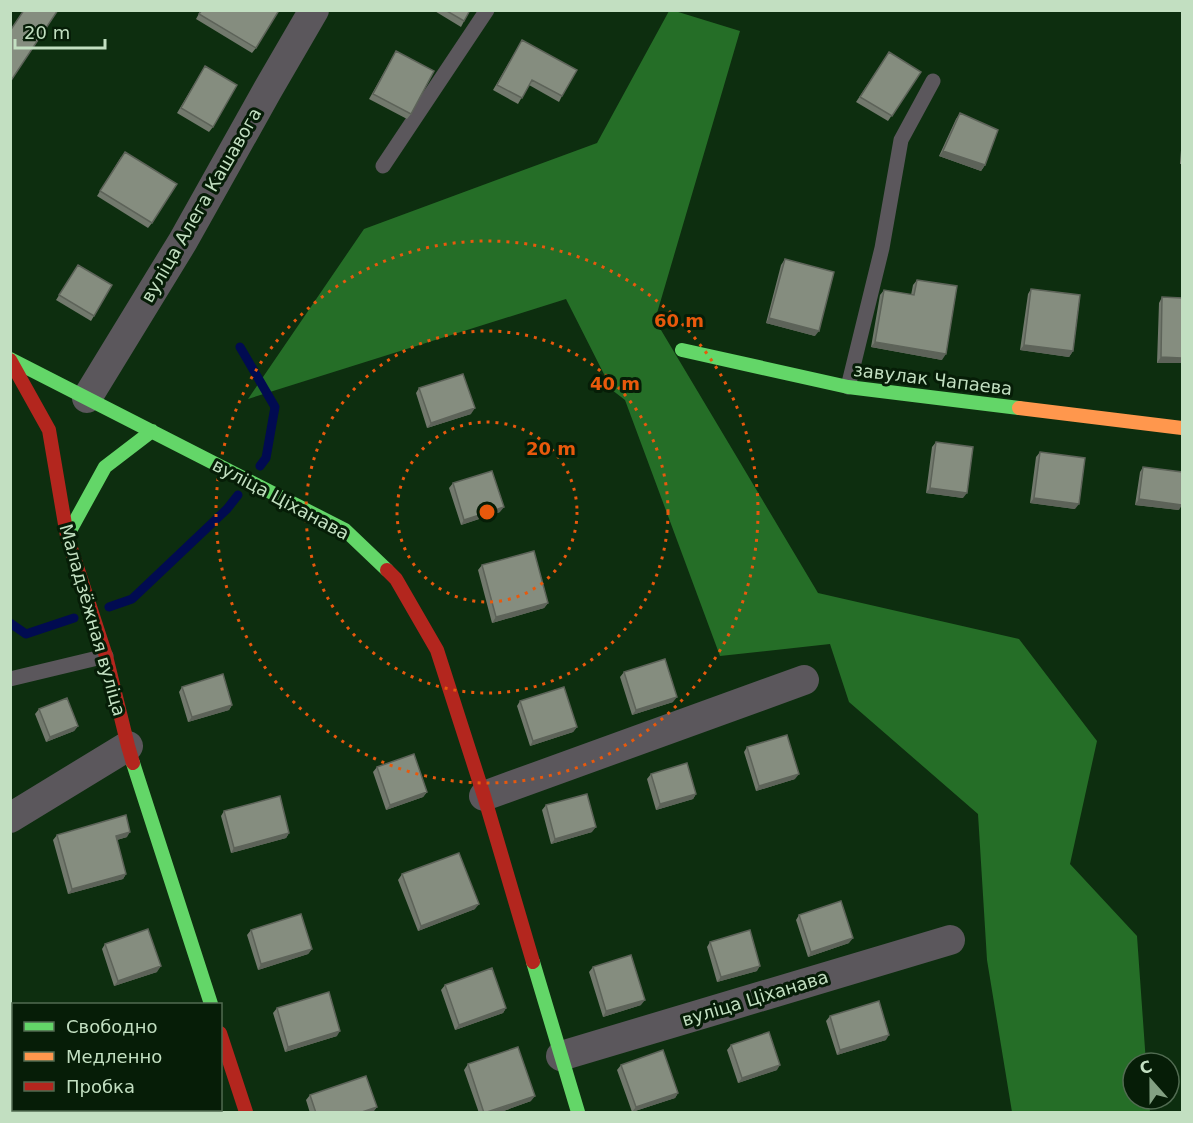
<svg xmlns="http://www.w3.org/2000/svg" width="1193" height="1123" viewBox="0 0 1193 1123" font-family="'DejaVu Sans',sans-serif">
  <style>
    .forest { fill: #256e27 }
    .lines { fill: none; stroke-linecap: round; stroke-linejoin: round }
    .stream { stroke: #010b51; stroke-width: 9 }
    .lane { stroke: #5b575c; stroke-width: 15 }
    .street { stroke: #5b575c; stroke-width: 30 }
    .fast { stroke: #63d668; stroke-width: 14 }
    .slow { stroke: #ff974d; stroke-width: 14 }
    .jam { stroke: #b3261e; stroke-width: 14 }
    .wall { fill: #72796d }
    .shaded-wall { fill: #5d6359 }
    .building { fill: #858d7f; stroke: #5d6359; stroke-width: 1.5 }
    .ring { fill: none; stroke: #e8590c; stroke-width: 3; stroke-dasharray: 3 6 }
    .labels { text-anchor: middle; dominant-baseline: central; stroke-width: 6; stroke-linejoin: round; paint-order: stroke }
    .street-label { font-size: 18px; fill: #c2dfc1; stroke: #061d07 }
    .centre { fill: #e8590c; stroke: #061d07; stroke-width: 3 }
    .ring-label { font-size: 18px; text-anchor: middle; font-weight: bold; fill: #e8590c; stroke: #061d07; stroke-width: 6; stroke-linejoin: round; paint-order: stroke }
  </style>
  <rect width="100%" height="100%" fill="#0d2e0f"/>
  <path class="forest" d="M669,11H675L740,31L655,320L818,593L1019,639L1097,741L1070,864L1137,936L1146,1063H1133V1099H1149L1150,1112H1012L987,960L978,814L849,702L830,644L720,656L625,400L612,390L566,299L248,399L364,229L597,143Z"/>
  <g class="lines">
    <path class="stream" d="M240,347L275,407L266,458L260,466
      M109,607L132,599L227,509L238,495
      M10,623L26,634L74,618"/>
    <path class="lane" d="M383,166L487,10
      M848,387L882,248L901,140L933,81
      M10,679L106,656"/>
    <path class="street" d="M87,398L183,241L267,91L314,10
      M484,796L804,680
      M10,818L128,746
      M561,1056L950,940"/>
    <path class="fast" d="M682,350L848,387L1019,408
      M10,359L345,530L387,570
      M67,536L105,467L152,431
      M133,763L211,1004
      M533,962L578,1112"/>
    <path class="slow" d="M1019,408L1182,428"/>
    <path class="jam" d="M10,360L49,430L67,536L106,656L128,746L133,763
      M387,570L396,579L437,650L484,796L533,962
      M220,1033L246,1112"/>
  </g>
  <path class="wall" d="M201,10L256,48L252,53L196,19Z
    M433,10H470L461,27Z
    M522,40L562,96L559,102L529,85L518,104L493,90Z
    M396,51L411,114L407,119L369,99Z
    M889,52L921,72L888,121L856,102Z
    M205,66L213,127L209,132L177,113Z
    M960,113L985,165L981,171L939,156L956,119Z
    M1182,136V164H1180Z
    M121,157L152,223L148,228L97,196Z
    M785,259L815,336L766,323L781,265Z
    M78,265L94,316L91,321L56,300Z
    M917,280L942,360L871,347L880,295L884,290L911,295L913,285Z
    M1031,289L1073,351L1069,357L1020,350L1028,294Z
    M1162,297L1182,298V363H1157L1159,303Z
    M419,388L471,414L427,428L416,393Z
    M936,442L963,498L926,493L932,447Z
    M1040,452L1075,509L1030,503L1036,457Z
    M1143,467L1179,510L1135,505L1140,472Z
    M453,483L500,512L461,525L449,488Z
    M482,565L548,603L544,608L492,623L478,570Z
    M624,672L673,702L632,715L620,677Z
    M182,687L232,705L229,710L188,722L179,692Z
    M520,701L577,727L573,732L530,746L517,706Z
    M39,709L78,726L74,731L46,742L35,714Z
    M747,747L795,779L756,791L744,752Z
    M377,767L427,792L423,797L386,810L373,772Z
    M651,774L696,794L693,799L656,810L647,779Z
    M546,805L592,832L551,844L542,810Z
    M224,811L289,833L286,838L231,853L221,816Z
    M57,835L127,837L117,840L126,874L123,879L68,894L53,840Z
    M402,874L475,909L418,931L398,880Z
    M799,915L849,943L808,957L796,920Z
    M251,930L312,949L308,954L258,970L247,935Z
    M710,942L757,971L717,982L707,947Z
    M105,944L157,972L114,986L102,949Z
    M593,967L641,1005L603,1017L589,972Z
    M445,985L506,1008L503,1013L455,1030L441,990Z
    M277,1008L337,1036L285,1052L273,1013Z
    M830,1016L886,1040L837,1055L826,1021Z
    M731,1045L777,1070L738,1083L727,1050Z
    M468,1064L531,1101L498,1113H479L464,1070Z
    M621,1065L678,1093L675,1098L632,1112L617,1070Z
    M310,1095L377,1107L373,1112L371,1113H310L306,1100Z
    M156,1110H206L207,1113H157Z"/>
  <path class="shaded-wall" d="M943,151L985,165L981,171L939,156Z
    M769,318L819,331L815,336L766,323Z
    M875,342L946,354L942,360L871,347Z
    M1024,345L1073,351L1069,357L1020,350Z
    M1161,357L1182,358V363H1157Z
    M475,408L471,414L427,428L431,423Z
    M930,488L967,493L963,498L926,493Z
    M1034,498L1079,504L1075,509L1030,503Z
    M1139,499L1182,505L1179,510L1135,505Z
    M504,507L500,512L461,525L464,520Z
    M548,603L544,608L492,623L496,617Z
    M677,697L673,702L632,715L636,710Z
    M232,705L229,710L188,722L192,717Z
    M78,726L74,731L46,742L50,737Z
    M577,727L573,732L530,746L533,741Z
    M799,774L795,779L756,791L759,786Z
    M427,792L423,797L386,810L390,805Z
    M696,794L693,799L656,810L660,804Z
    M596,827L592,832L551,844L555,839Z
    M130,832L127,837L113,841L116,836Z
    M289,833L286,838L231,853L234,848Z
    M126,874L123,879L68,894L72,889Z
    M479,904L475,909L418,931L421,926Z
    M853,938L849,943L808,957L811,952Z
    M312,949L308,954L258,970L261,964Z
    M161,966L157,972L114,986L118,981Z
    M760,966L757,971L717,982L721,977Z
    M645,1000L641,1005L603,1017L606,1011Z
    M506,1008L503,1013L455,1030L459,1025Z
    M340,1031L337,1036L285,1052L288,1047Z
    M889,1035L886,1040L837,1055L840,1050Z
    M780,1065L777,1070L738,1083L742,1078Z
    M678,1093L675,1098L632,1112L636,1107Z
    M535,1096L531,1101L498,1113H486Z
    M377,1107L373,1112L371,1113H359Z"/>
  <path class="building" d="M24,10H58L10,82V31Z
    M202,10H275L278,12L256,48L199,14Z
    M445,10H470L464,21Z
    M522,40L577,70L562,96L532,80L522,98L497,85Z
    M396,51L434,71L411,114L373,94Z
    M889,52L921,72L892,116L860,97Z
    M205,66L237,85L213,127L181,108Z
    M960,113L998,130L985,165L943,151Z
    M125,152L177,184L152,223L100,191Z
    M785,259L834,272L819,331L769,318Z
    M78,265L112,285L94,316L59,295Z
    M917,280L957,286L946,354L875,342L884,290L914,295Z
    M1031,289L1080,295L1073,351L1024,345Z
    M1162,297L1182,298V358L1161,357Z
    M463,374L475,408L431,423L419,388Z
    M936,442L973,447L967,493L930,488Z
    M1040,452L1085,458L1079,504L1034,498Z
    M1143,467L1182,472V505L1139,499Z
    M492,471L504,507L464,520L453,483Z
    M534,551L548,603L496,617L482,565Z
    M665,659L677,697L636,710L624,672Z
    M223,674L232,705L192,717L182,687Z
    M564,687L577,727L533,741L520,701Z
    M67,698L78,726L50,737L39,709Z
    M787,735L799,774L759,786L747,747Z
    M414,754L427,792L390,805L377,767Z
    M687,763L696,794L660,804L651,774Z
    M587,794L596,827L555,839L546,805Z
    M280,796L289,833L234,848L224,811Z
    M126,815L130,832L116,836L126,874L72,889L57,835Z
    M459,853L479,904L421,926L402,874Z
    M841,901L853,938L811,952L799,915Z
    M301,914L312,949L261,964L251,930Z
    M148,929L161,966L118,981L105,944Z
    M750,930L760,966L721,977L710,942Z
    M631,955L645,1000L606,1011L593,967Z
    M492,968L506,1008L459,1025L445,985Z
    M329,992L340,1031L288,1047L277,1008Z
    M879,1001L889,1035L840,1050L830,1016Z
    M769,1032L780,1065L742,1078L731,1045Z
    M518,1047L535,1096L484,1113L468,1064Z
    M663,1050L678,1093L636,1107L621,1065Z
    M366,1076L377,1107L359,1113H316L310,1095Z
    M161,1110H206L207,1113H162Z"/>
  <g class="ring">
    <circle cx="487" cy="512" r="90"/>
    <circle cx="487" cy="512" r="181"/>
    <circle cx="487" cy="512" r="271"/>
  </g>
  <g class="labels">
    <g class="street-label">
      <text transform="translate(201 205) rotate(-60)">вуліца Алега Кашавога</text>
      <text transform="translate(933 379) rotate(7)">завулак Чапаева</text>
      <text transform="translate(281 499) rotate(28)">вуліца Ціханава</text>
      <text transform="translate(93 620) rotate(74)">Маладзёжная вуліца</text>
      <text transform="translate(755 998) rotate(-17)">вуліца Ціханава</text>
    </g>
  </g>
  <circle cx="487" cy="512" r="9" class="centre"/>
  <g class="ring-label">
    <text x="679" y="327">60 m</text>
    <text x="615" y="390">40 m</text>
    <text x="551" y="455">20 m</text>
  </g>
  <rect width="1193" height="1123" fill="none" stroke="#c2dfc1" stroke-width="24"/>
  <rect x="12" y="1003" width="210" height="108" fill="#061d07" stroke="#516b51" stroke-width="1.5"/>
  <rect x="24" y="1022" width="30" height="9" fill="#63d668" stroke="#516b51" stroke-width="1.5"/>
  <text x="66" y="1033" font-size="18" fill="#c2dfc1">Свободно</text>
  <rect x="24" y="1052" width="30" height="9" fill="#ff974d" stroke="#516b51" stroke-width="1.5"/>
  <text x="66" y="1063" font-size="18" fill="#c2dfc1">Медленно</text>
  <rect x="24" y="1082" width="30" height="9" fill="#b3261e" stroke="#516b51" stroke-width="1.5"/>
  <text x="66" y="1093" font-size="18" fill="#c2dfc1">Пробка</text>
  <g transform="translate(1151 1081) rotate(339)"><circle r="28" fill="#061d07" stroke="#516b51" stroke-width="1.5"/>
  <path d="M0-4.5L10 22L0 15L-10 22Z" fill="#83a183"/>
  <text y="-9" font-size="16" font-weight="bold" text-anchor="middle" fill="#c2dfc1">С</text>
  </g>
  <path d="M15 39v9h90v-9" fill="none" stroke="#c2dfc1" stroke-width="3"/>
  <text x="24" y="39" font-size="18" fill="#c2dfc1" stroke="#061d07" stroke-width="4.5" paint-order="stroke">20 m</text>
</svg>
